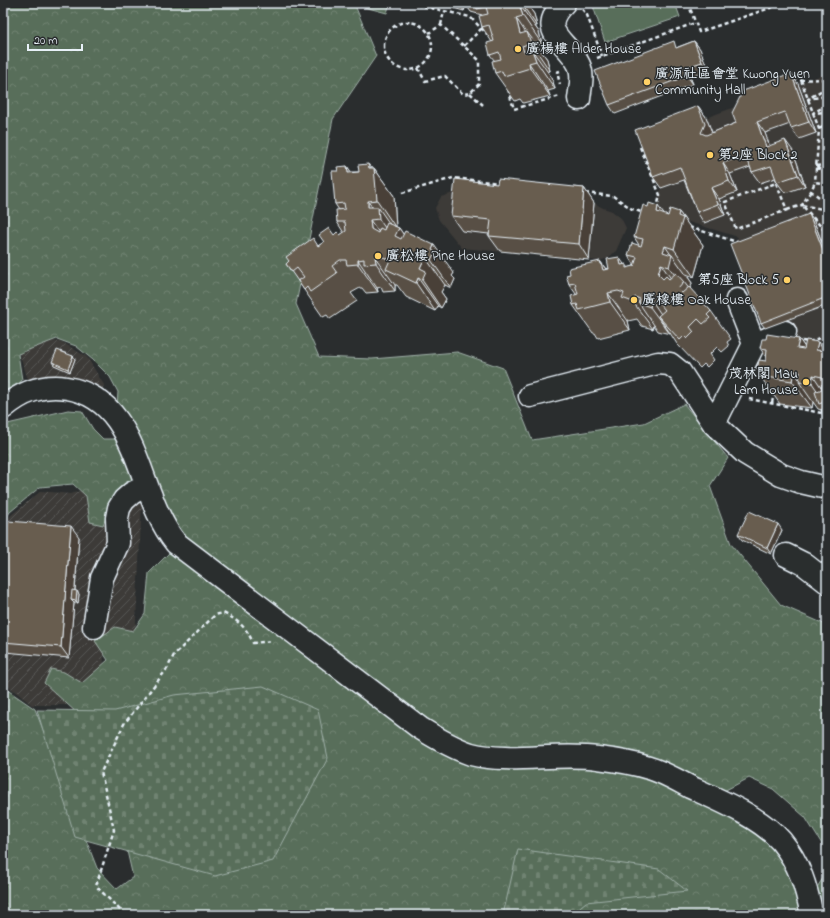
<svg xmlns="http://www.w3.org/2000/svg" width="830" height="918" viewBox="0 0 830 918" font-family="'Indie Flower','LXGW WenKai TC',sans-serif">
  <style>
    .built { fill: #3d3b38 }
    .industrial { fill: url(#industrial-furrows) }
    .forest { fill: url(#forest-crowns); stroke: #a0b0a9 }
    .cemetery { fill: url(#cemetery-stones); stroke: #a0b0a9 }
    .pitch { fill: #586e5a; stroke: #a0b0a9 }
    .lines { fill: none; stroke-linecap: round; stroke-linejoin: round }
    .minor-casing { stroke: #e8f1f8; stroke-width: 25 }
    .path { stroke: #e8f1f8; stroke-width: 2.5; stroke-dasharray: 4 3; stroke-linecap: butt }
    .minor { stroke: #2a2d2e; stroke-width: 22 }
    .wall { fill: #595044; stroke: #e8f1f8 }
    .shaded-wall { fill: #494137; stroke: #e8f1f8 }
    .building { fill: #685d4f; stroke: #e8f1f8 }
    .poi-dot { fill: #ffd166; stroke: #2a2d2e; stroke-width: 1.5 }
    .labels { text-anchor: middle; dominant-baseline: central; stroke-width: 3; stroke-linejoin: round; paint-order: stroke }
    .poi-label { font-size: 14px; fill: #e8f1f8; stroke: #2a2d2e; text-anchor: start }
  </style>
  <defs>
    <pattern id="industrial-furrows" width="10" height="10" patternUnits="userSpaceOnUse"><rect width="10" height="10" fill="#3d3b38"/><path d="M-1 1l2-2M0 10L10 0M9 11l2-2" fill="none" stroke="#595856"/></pattern>
    <pattern id="forest-crowns" width="20" height="18" patternUnits="userSpaceOnUse"><rect width="20" height="18" fill="#586e5a"/><path d="M2 6a3 3 0 1 1 6 0M12 15a3 3 0 1 1 6 0" fill="none" stroke="#708372"/></pattern>
    <pattern id="cemetery-stones" width="16" height="16" patternUnits="userSpaceOnUse"><rect width="16" height="16" fill="#586e5a"/><path d="M2 7V4a2 2 0 0 1 4 0v3zM10 15v-3a2 2 0 0 1 4 0v3z" fill="#708372"/></pattern>
  </defs>
  <rect width="100%" height="100%" fill="#2a2d2e"/>
  <filter id="ink" filterUnits="userSpaceOnUse"><feTurbulence type="fractalNoise" baseFrequency=".025" numOctaves="2"/><feDisplacementMap in="SourceGraphic" scale="8" xChannelSelector="R" yChannelSelector="G"/><feConvolveMatrix kernelMatrix="1 2 1 2 8 2 1 2 1" color-interpolation-filters="sRGB"/></filter>
  <g filter="url(#ink)">
    <path class="built" d="M827,73V363L763,354L765,328L734,249L738,237L656,212L661,188L643,141Z
      M453,193L507,200L594,203L603,208L612,211L621,218L626,228L616,251L608,258L599,261L462,248L439,220L435,208L441,197Z"/>
    <path class="industrial" d="M51,341L62,342L87,357L104,385L101,393L58,376L28,379L19,353Z
      M131,476L142,502L135,639L104,642L103,705H32L3,682V531L10,516L41,491L70,494Z"/>
    <path class="forest" d="M3,3H354L376,56L333,119L296,304L319,357L372,359L457,352L503,368L532,440L644,423L684,404L728,458L710,486L731,544L781,605L822,623L827,628V852L805,817L773,789L749,778L718,794L649,761L491,749L457,740L425,721L184,540L161,501L117,406L118,392L110,377L93,360L76,346L57,339L18,354L22,380L15,389L3,399Z
      M365,3H390L387,13L364,7Z
      M68,410L82,411L93,429L103,439H117L135,484L109,510L103,525L90,522L86,496L73,484L40,487L10,512L3,522V425Z
      M171,551L415,735L559,765L644,773L760,831L783,857L804,915H3V687L35,709L97,868L117,889L133,877L100,734L44,683L51,669L64,672L82,683L108,660L95,641L115,627L133,631L145,614L149,573Z
      M827,872V915H820L814,892Z"/>
    <path class="cemetery" d="M263,686L318,710L328,758L273,861L215,876L75,837L37,710L115,711L174,695Z
      M518,849L659,869L687,891L586,902L570,915H503Z"/>
    <path class="pitch" d="M592,3H675L680,17L605,42Z"/>
    <g class="lines">
      <g class="minor-casing">
        <path id="minor" d="M564,3C535,32 568,41 579,65C584,76 580,88 579,99
          M737,300L754,344L785,332
          M530,396L658,363L670,364L680,372L714,424L745,453L781,475L801,482L827,488
          M3,408C22,392 42,384 67,388C141,400 136,495 176,543L420,728C436,738 453,748 471,754C510,764 558,752 598,758C615,760 633,763 649,768C663,772 677,780 690,787C719,800 760,817 781,841C800,864 806,887 812,915
          M714,424L754,344
          M786,555L804,564L827,582
          M94,627L102,578L118,543L117,518L119,508L124,500L132,493L146,486"/>
      </g>
      <path class="path" d="M410,3L470,17L490,37
        M688,3L699,32L785,3
        M533,7L537,3
        M582,9L587,15L602,56
        M384 46a24 24 0 1 1 48 0a24 24 0 1 1-48 0Z
        M441,25L444,11
        M464,46L481,29
        M597,58L695,23
        M418,68L425,81L445,76L463,94L470,93L479,84V60L441,25L429,33
        M560,71L557,72L560,84
        M793,80L827,79
        M801,80L819,129L815,182
        M827,87L808,99L827,96
        M508,89L514,109L560,96
        M470,93L483,105
        M827,105L813,113L827,112
        M819,129L827,125
        M640,147L660,195L657,208
        M827,165L815,166L827,174
        M776,183L787,210L736,229L725,202Z
        M827,184L815,182L811,191L827,203
        M402,193L453,178L499,183
        M585,193L613,196L632,209L644,213
        M787,210L802,205L811,191
        M827,210L802,205L824,230H827
        M689,227L737,242
        M824,230L827,247
        M802,341L809,342L827,335
        M749,399L827,414
        M772,403L774,393
        M125,915L96,886L114,830L101,772L124,724L167,669L174,655L215,615L223,613C238,620 247,628 253,643L272,641"/>
      <use href="#minor" class="minor"/>
    </g>
    <path class="wall" d="M450,3H526L534,14L537,26H535L539,32L542,44L537,45L547,59L550,71L548,72L552,78L555,89L548,91L550,96L523,103L520,99L515,101L495,73V61L490,55L492,42L482,27V15L471,12L466,5L464,11L453,8Z
      M694,41L700,49L708,70L690,77L693,84L615,114L609,105L678,47Z
      M791,73L798,84L816,133L799,139L791,128L790,124L765,133L769,146L793,151L805,186L785,193L777,182L775,178L760,183L752,172L750,167L730,174L737,192L719,199L725,215L704,223L697,212L684,180L661,188L653,177L698,106L706,117L712,133L736,123Z
      M368,164L371,168H374L394,196L396,227L399,228L403,234L454,273L452,276L455,279L451,288L445,285L441,292L446,299L441,308L438,306L435,311L406,297L397,285H395V291L383,292L381,287L377,288L378,292L366,293L362,288H360L351,293L357,301L330,319L327,315L323,317L286,264L318,246L334,235H340L344,233L337,222L339,210L335,204L338,171L347,166L351,172H359Z
      M497,184L584,188L594,203L589,260L500,251L489,236V234L462,231L451,216Z
      M679,212L703,245L694,277L686,274L692,283L690,289L711,311L731,339L727,342L729,346L722,352L717,347L710,354L714,360L707,367L704,364L700,368L677,344L670,333V334L658,331L654,325L653,329L642,326L637,319L628,321L630,330L598,338L595,333H593L573,305L576,294L569,284L570,274L600,261L606,269L624,264L628,268L634,266V264L628,255L639,245L634,237L665,215L668,216Z
      M809,214L813,219L827,255V305L765,328L761,323Z
      M766,339H799L804,346L824,351H826L827,350V425L822,410L818,409L813,402L812,408L780,404L760,376L761,375L757,370L766,361V357L760,348Z
      M73,356L75,359L70,372L54,365L52,362Z
      M782,530L771,554L742,540L738,534Z
      M79,537L75,590L79,594L78,603H74L69,658L5,652L3,649V577Z"/>
    <path class="shaded-wall" d="M459,3H465L466,5L464,11Z
      M507,3H510L520,17Z
      M521,3H526L534,14L537,26Z
      M519,4L539,32L542,44L523,16Z
      M516,18L528,36L527,32L547,59L550,71L531,43L520,34Z
      M694,41L700,49L708,70L702,62Z
      M532,50L552,78L555,89L536,61Z
      M529,63L548,91L550,96L530,68Z
      M684,68L690,77L693,84L687,76Z
      M791,73L798,84L816,133L809,122Z
      M698,106L706,117L713,135L709,143L701,133Z
      M757,122L765,133L774,158L766,147Z
      M785,140L793,151L805,186L798,175Z
      M723,163L730,174L737,192L729,181Z
      M368,164L375,173L374,168L394,196L396,228L377,200Z
      M347,166L366,194L348,173Z
      M584,188L594,203L589,260L579,244Z
      M711,188L719,199L725,215L718,204Z
      M368,201L378,216V207L396,233L399,228L418,256L398,247L379,219L368,207Z
      M658,206L678,234L657,212Z
      M679,212L703,245L694,277L674,249L678,216Z
      M809,214L813,219L827,255V260Z
      M370,220L390,248L371,229Z
      M434,245L454,273L452,276L455,279L451,288L431,260L432,250Z
      M665,246L672,256V255L692,283L690,290L684,282L682,285L669,267L663,252Z
      M375,257L395,285V291L376,263Z
      M425,257L445,285L441,292L446,299L441,308L422,280L420,268Z
      M619,257L626,267V264L645,292L621,265Z
      M358,260L377,288L378,292L358,264Z
      M600,261L620,289L603,270Z
      M661,264L680,292L678,302L658,274Z
      M418,278L438,306L435,311L416,283Z
      M608,293L628,321L630,330L610,302Z
      M635,297L654,325L653,329L633,302Z
      M652,301L671,329L658,316L670,333V334L650,307Z
      M799,339L818,366L797,348Z
      M818,342L827,355L816,350Z
      M73,356L75,359L70,372L68,369Z
      M794,371L801,382H799L813,402L812,408L792,381Z
      M813,375L827,396L825,402L812,383Z
      M778,524L782,530L771,554L767,548Z
      M71,526L79,537L74,600H71L74,603L69,658L61,647Z
      M77,591L79,594L78,603L76,601Z"/>
    <path class="building" d="M476,3H509L510,7L519,4L523,16L516,18L520,34L527,32L531,43L522,46L524,52L532,50L536,61L529,63L530,68L504,76L502,71L495,73L492,61L501,59L499,52L490,55L487,43L494,41L489,25L482,27L479,16L488,14L486,7L477,9Z
      M674,41L676,48L694,41L702,62L684,68L687,76L609,105L595,71Z
      M791,73L809,122L791,128L785,112L757,122L766,147L785,140L798,175L777,182L771,166L752,172L746,155L723,163L729,181L711,188L718,204L697,212L680,167L653,177L635,130L698,106L705,124L701,133L706,135L736,123L732,113L743,91Z
      M368,164L369,168H374L377,200L368,201V207H378L379,219L370,220L371,229L378,233L380,228L384,230L387,223L399,228L395,236L401,239L405,231L434,245L432,250L435,252L431,260L425,257L420,268L426,271L422,280L418,278L416,283L386,269L390,260L383,257H375L376,263L364,264V259L358,260V264L347,265L346,260H340L332,266L337,273L310,292L307,287L304,290L298,281L304,277L297,268L292,272L286,264L289,261L286,257L313,238L318,246L324,242L319,235L329,228L334,235L337,232L340,235L346,231L345,222H337L336,210L345,209L344,203L335,204L332,171H338L337,167L347,166L348,173L359,172L358,165Z
      M455,179L497,184L498,179L584,188L579,244L489,236L491,220L451,216Z
      M649,203L658,206L657,212L668,216L670,209L679,212L678,216L683,218L674,249L665,246L663,252L672,255L669,267L661,264L658,274L663,279L666,276L669,279L676,273L684,282L678,289L682,293L689,287L711,311L707,315L710,318L703,324L698,319L690,327L694,332L687,339L684,336L680,340L658,316L665,310L659,303L652,301L650,307L639,303L640,299L635,297L633,302L622,298L624,293L618,291L608,293L610,302L579,310L577,304L573,305L571,296L578,294L575,283L569,284L566,275L570,274L569,268L600,261L603,270L609,269L607,259L619,257L621,265L626,264V268L634,266L637,257L628,255L632,243L641,246L643,239L634,237L643,205L648,207Z
      M809,214L827,260V297L761,323L730,244Z
      M827,329V337L823,334Z
      M767,334L799,339L797,348L804,349L806,340L818,342L816,350L826,351L827,350V401L819,404L815,392L822,389L821,385L825,384L822,377L813,375L812,383L799,382L800,372L794,371L792,381L760,376L761,370H757L759,360L766,361L767,349L760,348L762,339H766Z
      M57,350L73,356L68,369L52,362Z
      M827,408V425L821,410Z
      M749,511L778,524L767,548L738,534Z
      M8,521L71,526L61,647L3,642V577Z
      M72,590L77,591L76,601L71,600Z"/>
  </g>
  <g class="poi-dot">
    <circle cx="518" cy="49" r="4"/>
    <circle cx="647" cy="82" r="4"/>
    <circle cx="710" cy="155" r="4"/>
    <circle cx="378" cy="256" r="4"/>
    <circle cx="787" cy="280" r="4"/>
    <circle cx="634" cy="300" r="4"/>
    <circle cx="806" cy="382" r="4"/>
  </g>
  <g class="labels">
    <g class="poi-label">
      <text x="526" y="49">廣楊樓 Alder House</text>
      <text x="655" y="74">廣源社區會堂 Kwong Yuen<tspan x="655" dy="16">Community Hall</tspan></text>
      <text x="718" y="155">第2座 Block 2</text>
      <text x="386" y="256">廣松樓 Pine House</text>
      <text x="779" y="280" text-anchor="end">第5座 Block 5</text>
      <text x="642" y="300">廣橡樓 Oak House</text>
      <text x="798" y="374" text-anchor="end">茂林閣 Mau<tspan x="798" dy="16">Lam House</tspan></text>
    </g>
  </g>
  <rect width="830" height="918" fill="none" stroke="#2a2d2e" stroke-width="16"/>
  <rect x="8" y="8" width="814" height="902" fill="none" stroke="#e8f1f8" stroke-width="1.5" filter="url(#ink)"/>
  <path d="M28 44v6h54v-6" fill="none" stroke="#e8f1f8" stroke-width="2"/>
  <text x="34" y="44" font-size="12" fill="#e8f1f8" stroke="#2a2d2e" stroke-width="3" paint-order="stroke">20 m</text>
</svg>
